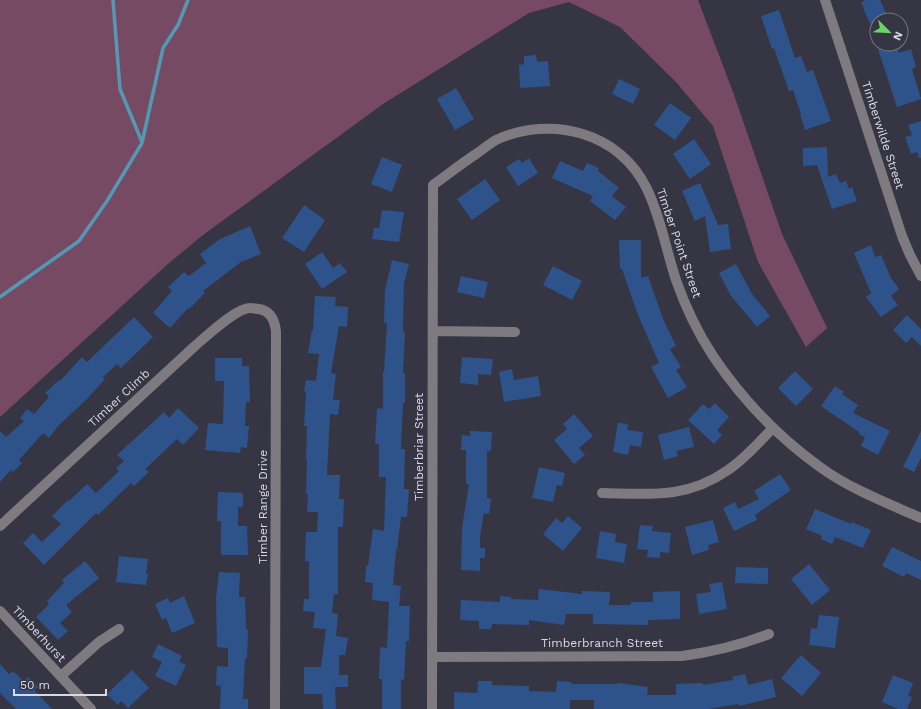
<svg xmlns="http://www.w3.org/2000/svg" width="921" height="709" viewBox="0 0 921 709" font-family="'Work Sans',sans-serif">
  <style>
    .green { fill: #774a63 }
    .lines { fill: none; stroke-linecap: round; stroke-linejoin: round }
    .stream { stroke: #5398b4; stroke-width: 3.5 }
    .building { fill: #2e538b }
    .minor { stroke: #7e7a80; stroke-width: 10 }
    .labels { text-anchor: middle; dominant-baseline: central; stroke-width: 3; stroke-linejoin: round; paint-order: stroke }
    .street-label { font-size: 12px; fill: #d9d9e2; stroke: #363543 }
  </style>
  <rect width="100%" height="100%" fill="#363543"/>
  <path class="green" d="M0,0H698L733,92L782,234L827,328L806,347L758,262L713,126L676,82L620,27L569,2L529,13L383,104L203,235L169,263L0,417Z"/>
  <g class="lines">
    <path class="stream" d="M113,0L120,89L142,142
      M0,297L79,241L107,201L142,143L163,48L178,25L188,0"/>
  </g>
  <path class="building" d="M866,0H880L889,20H877V41L861,2Z
    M779,10L795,58L801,56L807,72L813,70L831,121L805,130L800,114H801L793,90L789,91L774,48L772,49L761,16Z
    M894,44H896L899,53L911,49L916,67L912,69L921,99L897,107L878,49Z
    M536,55L537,62L548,61L550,86L520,88L519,65L524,64V56Z
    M619,79L640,89L633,104L612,94Z
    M456,88L474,119L455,130L437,99Z
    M670,103L691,118L675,140L654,125Z
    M921,121V158H919L917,152L911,154L905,137L912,135L908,125Z
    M694,139L711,164L690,179L673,154Z
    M827,147L828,177L836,174L840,183L846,181L849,189L852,187L857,201L832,209L817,165L803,166V148Z
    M382,157L402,165L392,192L371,184Z
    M529,158L538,173L518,186L506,167L519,159L522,163Z
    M560,161L583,171L587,163L599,168L598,171L619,188L612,196L626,207L615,220L590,201L593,196L552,178Z
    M485,179L500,200L472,220L457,199Z
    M700,183L718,225L728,224L731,249L710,252L705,216L695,221L682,191Z
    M304,205L325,220L304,252L282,238Z
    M382,210L404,212L399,242L372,239L374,228H379Z
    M250,226L261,254L241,262L203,291L205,293L189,309L188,308L170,328L153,313L172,291L168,287L184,272L189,276L206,263L200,254L220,239Z
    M619,240H641V278L648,276L663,319L676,346L670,349L681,367L676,370L687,387L668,398L651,367L659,363L638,315L622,269H620Z
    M871,245L875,257L881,255L891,278L899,289L891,296L898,305L881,317L866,297L871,293L854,253Z
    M322,252L333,268L340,263L347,272L322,289L305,264Z
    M392,260L409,264L404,283L403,331L405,332L403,373H405V403H403L401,449H405L404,489H409L407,517H401L397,550H396L393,585L401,586L399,606H410L409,641H406L404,680L401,679V709H382V679H379L380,647L387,648L389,602L372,600L373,583L365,582L366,566H368L373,529L384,531L386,477H379V444H375L377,408L383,409V372H384L387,323H384L385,290Z
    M736,264L752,294L770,316L757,327L731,296L719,273Z
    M553,266L582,281L572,300L543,285Z
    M461,276L488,282L484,298L457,292Z
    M315,296L336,297L335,306L348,307L347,327L339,326L331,373L336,374L333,400H340L338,415L330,414L327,475H340L339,499H344L343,527H338V594H334L332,613L338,614L336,636L348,638L345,655H339V675H348V687H335L336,709H323L322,694H304V667H321L326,629L313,628L315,612L303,611L304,599H309V561H305L306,532H317L318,512H307L308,494H306L307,460H306L307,426H304L306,392L304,391L306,380L316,381L319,354L308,353L312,330L313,331Z
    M907,315L921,329V346L912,337L906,343L893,330Z
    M134,317L153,337L121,368L117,364L103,377L105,379L87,399L59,425L49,438L43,433L19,460L22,463L13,472L11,470L0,482V431L6,437L24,421L20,418L27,409L34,414L49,397L45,393L59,380L60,381L82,357L87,362Z
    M462,357L493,359L491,375L478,374V385L460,383Z
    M215,358H242V366H249L250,402H246L245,426H249L247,448L241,447L240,453L205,450L208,423L223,424L224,381H215Z
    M512,369L514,380L538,376L541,396L504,402L499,372Z
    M795,371L813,389L796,406L778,388Z
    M835,386L844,392L842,394L858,405L853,413L890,431L878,455L861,446L865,437L859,434V432L821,406Z
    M715,403L729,417L717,430L722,435L714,444L688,420L703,404L709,409Z
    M178,408L199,428L183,445L177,439L145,469L149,472L134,486L131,483L98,515L96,513L44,565L23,543L33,533L42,542L61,524L52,516L68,500L69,501L87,484L96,493L119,471L116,468L124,461L117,455L164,412L169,418Z
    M574,414L593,436L579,448L585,455L574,464L554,440L567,429L563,424Z
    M618,423L628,424L627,430L643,432L641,447L630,445L628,455L613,452Z
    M689,427L694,447L676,451L678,456L664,460L658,435Z
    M470,431L492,432L491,451H487V498L491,499L489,514L484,513L480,536V548H485V558H480V571L461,570L462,528L469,484H466V450H461L462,435L470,436Z
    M921,431V458L914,472L903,467Z
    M539,467L565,473L562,486L557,485L553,502L532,498Z
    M780,474L791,490L755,515L757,520L734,531L723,508L735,502L738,509L759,499L754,491Z
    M218,492L243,493V507H238V526H247L248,555H221V521H217Z
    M815,509L851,524L852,522L871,530L863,548L835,537L832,544L821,539L822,536L806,529Z
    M568,516L582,528L563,551L543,534L556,518L562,523Z
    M713,520L719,542L708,545L709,550L692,555L685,527Z
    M640,525L653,526L652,531L671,533L669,553L660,552V558L647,557L648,550L637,549Z
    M600,531L616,534L615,542L627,544L624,563L596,558Z
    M892,547L921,561V580L906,573L904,577L882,566Z
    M119,556L148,559L146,574H148L146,585L116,582Z
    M85,561L99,578L66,605L72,612L60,623L68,631L58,640L36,617L49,604L47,601L64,583L62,580Z
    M809,564L830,590L812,605L791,579Z
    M736,567L768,568V584L735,583Z
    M219,572L240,573L239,597H245L246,630H248L247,658H245L243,699H248V709H220L221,686L216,685L217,666L228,667V648L217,647L216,598Z
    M722,582L727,609L699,614L696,594L711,592L709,584Z
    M539,589L582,594V591L610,592L609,605H631V602H653V592L680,591V619L648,620V625L593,624V614H566L564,625L529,620V625L492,624L491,629H479V621L460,620L461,600L500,602V596L511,597V599L538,600Z
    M184,596L195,623L172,633L166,618L162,620L155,604L168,598L170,603Z
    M819,615L839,617L835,648L809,645L811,628L817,629Z
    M158,644L182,656L179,662L186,665L176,686L155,676L162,662L152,657Z
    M801,655L821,673L802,696L781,678Z
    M0,664L9,674L13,671L24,681L28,677L38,687L34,690L52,709H16L0,693Z
    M132,670L149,688L128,708L121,701L118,705L107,694Z
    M745,674L748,685L772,679L776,697L739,706L738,704L708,709H594V700H570V709H454V692L477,693L478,681H492V685L529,686V691L556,692L557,681L571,682V684H617L618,683L648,687L647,695H676V684L703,683V685L733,680L732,677Z
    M893,675L913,683L908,696L912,697L907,709H898L882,702Z"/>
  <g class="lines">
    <path class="minor" d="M825,0L902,236L910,255L921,276
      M433,331L515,332
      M602,493C650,494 687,499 728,470C745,459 759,442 773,428
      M0,526L196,345C207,336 236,308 250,308C253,308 256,309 259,309C271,311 275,321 276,332L275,709
      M0,611L91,709
      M432,657L682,656C712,652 741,645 769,634
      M61,676L99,642L119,629
      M432,709L433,185C447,175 461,164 476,154C482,150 489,144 496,140C551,115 620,132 647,189C661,218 666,250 676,280C685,306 698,333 713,356C742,399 778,437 820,467C850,489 887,503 921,518"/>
  </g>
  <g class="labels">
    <g class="street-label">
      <text transform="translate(883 135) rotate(72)">Timberwilde Street</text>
      <text transform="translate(679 243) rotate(71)">Timber Point Street</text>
      <text transform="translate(119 398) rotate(-43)">Timber Climb</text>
      <text transform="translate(419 447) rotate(-90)">Timberbriar Street</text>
      <text transform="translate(263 507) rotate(-90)">Timber Range Drive</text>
      <text transform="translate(39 634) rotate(47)">Timberhurst</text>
      <text x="602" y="643">Timberbranch Street</text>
    </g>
  </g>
  <g transform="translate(889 32) rotate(114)"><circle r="19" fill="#363543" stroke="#777783"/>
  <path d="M0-3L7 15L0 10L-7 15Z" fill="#6bd363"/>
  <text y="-6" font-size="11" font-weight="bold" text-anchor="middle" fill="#d9d9e2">N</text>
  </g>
  <path d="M14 689v6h92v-6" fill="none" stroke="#d9d9e2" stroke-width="2"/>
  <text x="20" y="689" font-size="12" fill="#d9d9e2" stroke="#363543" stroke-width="3" paint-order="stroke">50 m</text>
</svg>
